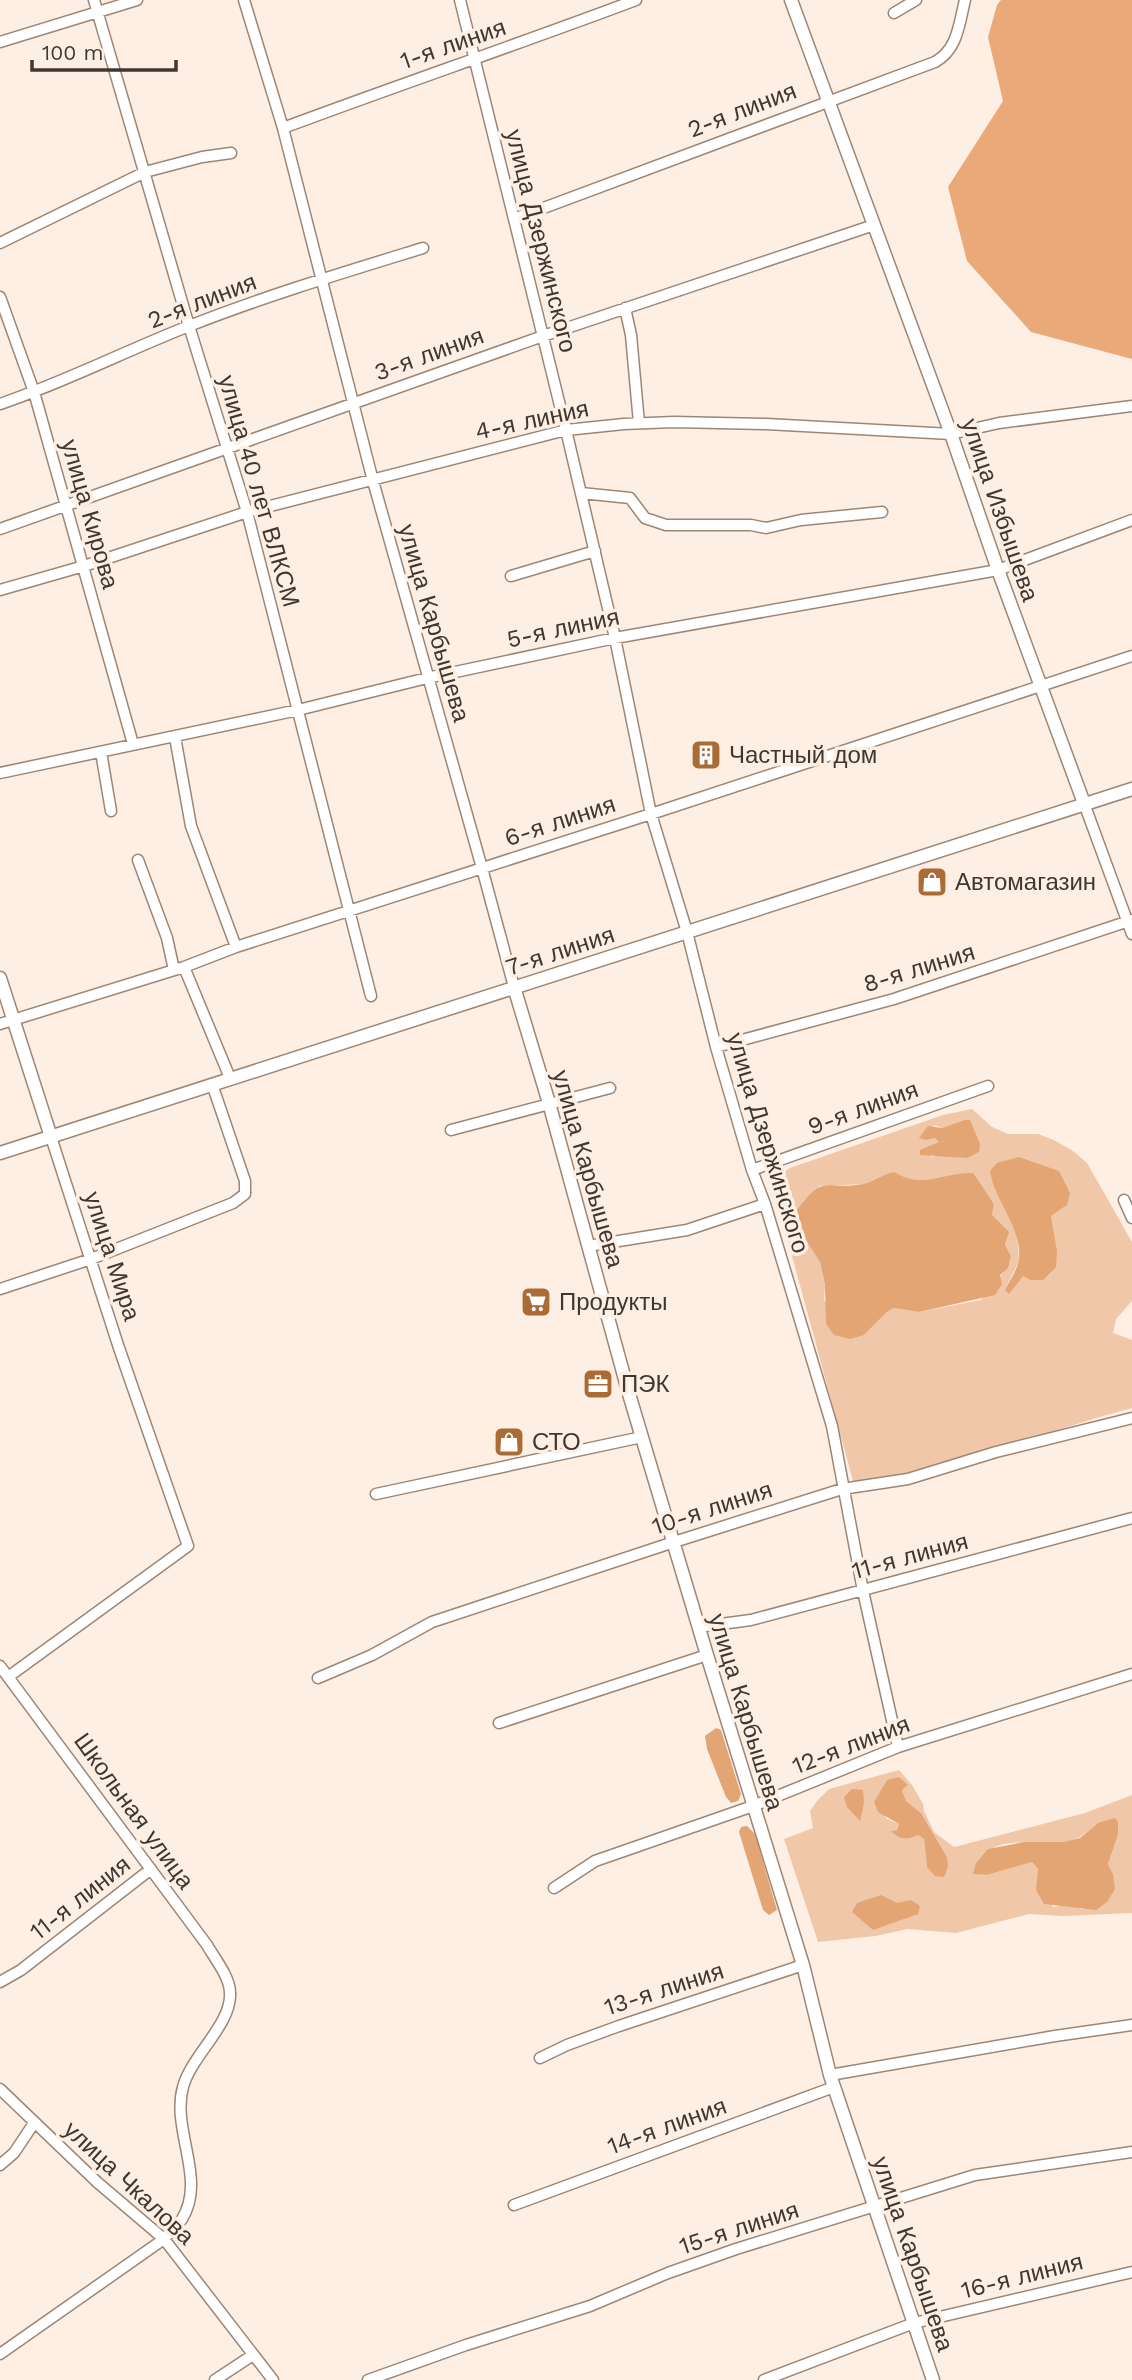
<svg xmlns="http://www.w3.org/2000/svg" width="1132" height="2380" viewBox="0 0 1132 2380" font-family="'Work Sans',sans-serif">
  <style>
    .green { fill: #f0c7a9; fill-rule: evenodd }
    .forest { fill: #e9a978 }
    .water { fill: #e4a574 }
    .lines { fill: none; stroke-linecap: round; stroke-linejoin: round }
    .minor-casing { stroke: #9d8676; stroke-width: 13 }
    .major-casing { stroke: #9d8676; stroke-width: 15 }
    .minor { stroke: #fff; stroke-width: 10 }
    .major { stroke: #fff; stroke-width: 12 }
    .labels { text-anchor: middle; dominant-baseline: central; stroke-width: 7; stroke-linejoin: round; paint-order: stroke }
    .street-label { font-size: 24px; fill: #413730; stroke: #feefe4 }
    .poi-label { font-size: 24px; fill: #413730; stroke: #feefe4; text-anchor: start }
  </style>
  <rect width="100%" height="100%" fill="#feefe4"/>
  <path class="green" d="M972,1109L992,1127L1008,1134H1038L1054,1140L1073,1151L1087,1163L1132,1242V1301L1116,1319L1113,1333L1132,1340V1408L1096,1418L905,1478L853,1481L775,1193V1177L790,1168L943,1115ZM964,1120L967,1158L939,1155L932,1157L924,1150L940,1142L935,1138L926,1140L934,1125L942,1128ZM893,1172C917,1186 940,1180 965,1173L994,1203L992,1215L1011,1256C1007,1272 991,1286 981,1300L919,1312L894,1308L887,1312L864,1335L824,1300L825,1286L820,1262L819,1186L864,1184ZM1067,1205L1051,1216L1057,1250L1005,1289L1019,1261L1017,1231Z
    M899,1770L912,1785L923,1804L924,1811L934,1832L954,1847L1085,1813L1132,1795V1913L1063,1916L1029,1914L956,1933L907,1929L876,1936L818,1942L784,1839L813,1828L810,1811L817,1801L829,1789ZM908,1785L902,1790L906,1801L921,1813L947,1857L927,1867L924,1839L918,1835L892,1831L897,1830L899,1824L887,1819L874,1802L880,1796ZM1098,1823L1118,1835L1108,1864L1113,1874L1083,1909L1066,1905L1053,1907L1038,1869L1032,1862L987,1875L974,1874C985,1830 1031,1846 1065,1842C1079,1840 1088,1831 1098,1823Z"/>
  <path class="forest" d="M1001,0H1132V359L1031,332L967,261L948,187L1003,101L988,37L997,5Z"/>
  <path class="water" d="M964,1120H970L980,1144L979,1152L967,1158L920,1155V1150L939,1142L935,1138L926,1140L919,1138L928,1126L942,1128Z
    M1019,1157L1059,1171L1070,1193L1067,1205L1051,1216L1057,1250L1056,1267L1043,1280H1031L1023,1276L1009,1294L1005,1290C1009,1281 1018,1269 1019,1259C1022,1226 995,1203 990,1171L997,1163Z
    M894,1172C924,1190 943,1172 973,1173L994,1204L992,1215L1009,1232L1005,1244L1011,1256L1008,1268L1000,1275L1002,1284L995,1295L919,1312L894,1308L887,1312L864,1335L850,1339L834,1335L826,1324L825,1285L820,1262L804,1237L797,1210C825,1172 825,1191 863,1184C873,1182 883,1174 894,1172Z
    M716,1728L721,1730L741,1794L738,1801L731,1803L726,1797L707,1749L705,1736Z
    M899,1777L908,1785L902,1790L906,1801L921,1813L947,1857L948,1867L944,1877L935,1876L927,1867L924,1839L918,1835C907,1840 900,1840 891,1831L897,1830L899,1824L878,1812L874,1802L887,1780Z
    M852,1789L863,1790L864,1803L860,1821L847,1807L844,1797Z
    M1115,1818L1118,1822V1835L1108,1864L1113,1874L1115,1889L1107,1902L1096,1910L1044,1904L1036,1890L1038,1869L1032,1862L987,1875L973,1874L976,1863L988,1849L1024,1842H1064L1080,1838L1098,1823Z
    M747,1826L755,1834L777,1910L769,1915L763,1910L739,1832L741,1827Z
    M881,1895L897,1903L911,1900L920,1906L918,1914L873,1930L852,1912L857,1903Z"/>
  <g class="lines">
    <g class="minor-casing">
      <path id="minor" d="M94,0L189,326L247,512L371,996
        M244,0L283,128L373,481L482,868L514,987
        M460,0L566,430L615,638L651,814L687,932L716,1047L752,1170L765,1204L832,1426L863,1591L898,1747
        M894,13L916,0
        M0,42L137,0
        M283,128C401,84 519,44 636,0
        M514,219L935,62C958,49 959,24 965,0
        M0,243L145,172L202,157L231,153
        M0,297L34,392L133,744
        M625,308L631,335L639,423
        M0,404C65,382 125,351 189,326C265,296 345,272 423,248
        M581,493L630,498L645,518L666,525H751L766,528L801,520L882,512
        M0,529L543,336L874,225
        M511,576L595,551
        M0,590L84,566L247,512L566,430L624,424L674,422L766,424L951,434L999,423L1132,406
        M175,737L191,826L236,947
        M101,752L111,811
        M0,773L298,710L427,678L615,638L998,570L1132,520
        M1085,806L1132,934
        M138,860L167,938L174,970
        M184,967L230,1078
        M0,1024L184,967L236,947L651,814L1132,656
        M716,1047L894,999L1132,920
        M451,1130L610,1088
        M752,1170L988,1086
        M1124,1200L1132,1218
        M588,1246L687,1230L765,1204
        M0,1289L91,1259L233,1203L245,1194V1181L212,1084
        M376,1494L642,1437
        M698,1627L751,1620L1132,1518
        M0,1666L207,1945C215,1959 230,1977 230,1993C232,2024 191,2056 183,2087C171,2130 207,2179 182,2219C177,2226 169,2233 164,2239L0,2354
        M8,1677L188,1546L119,1348L51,1137
        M318,1678L372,1655L432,1622L674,1542L842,1489L908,1479L996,1452L1132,1418
        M499,1723L707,1655
        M554,1888L595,1861L753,1806L898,1747L1132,1674
        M0,1982L21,1970L151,1869
        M540,2058L567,2045L619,2026L803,1965
        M830,2075L1055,2036L1132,2025
        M0,2089L97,2182L164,2239L273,2380
        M0,2165L14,2153L34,2123
        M514,2205L834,2087
        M215,2380L253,2355
        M368,2380L466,2345L590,2306L668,2273L736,2249L975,2175L1132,2152
        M764,2380L914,2323L1132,2272"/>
    </g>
    <g class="major-casing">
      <path id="major" d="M791,0L951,434L998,570L1085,806
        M0,978L51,1137
        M514,987L549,1103L629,1394L707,1655L803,1965L830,2075L933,2380
        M0,1153L1132,789"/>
    </g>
    <use href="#minor" class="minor"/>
    <use href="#major" class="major"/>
  </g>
  <defs>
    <g id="building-square" transform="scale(1.575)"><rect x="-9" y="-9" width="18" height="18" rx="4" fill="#ab6b35" stroke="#feefe4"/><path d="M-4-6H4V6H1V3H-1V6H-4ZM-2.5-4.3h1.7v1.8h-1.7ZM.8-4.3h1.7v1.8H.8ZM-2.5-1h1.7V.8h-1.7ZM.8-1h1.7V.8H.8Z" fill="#fff"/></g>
    <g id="shop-square" transform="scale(1.575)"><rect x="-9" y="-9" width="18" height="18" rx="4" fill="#ab6b35" stroke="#feefe4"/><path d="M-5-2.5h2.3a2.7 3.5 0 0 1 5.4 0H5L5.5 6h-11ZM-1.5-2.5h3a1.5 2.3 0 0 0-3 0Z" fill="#fff"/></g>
    <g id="supermarket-square" transform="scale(1.575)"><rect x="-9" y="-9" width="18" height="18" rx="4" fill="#ab6b35" stroke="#feefe4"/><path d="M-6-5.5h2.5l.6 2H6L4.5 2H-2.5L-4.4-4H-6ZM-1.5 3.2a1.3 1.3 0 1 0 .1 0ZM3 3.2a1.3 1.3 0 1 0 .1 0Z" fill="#fff"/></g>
    <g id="office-square" transform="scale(1.575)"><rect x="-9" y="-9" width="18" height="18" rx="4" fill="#ab6b35" stroke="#feefe4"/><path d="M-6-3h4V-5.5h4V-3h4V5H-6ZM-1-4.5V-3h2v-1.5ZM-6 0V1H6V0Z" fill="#fff"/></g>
  </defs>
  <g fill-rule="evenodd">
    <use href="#building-square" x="706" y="755"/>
    <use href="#shop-square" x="932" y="882"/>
    <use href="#supermarket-square" x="536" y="1302"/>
    <use href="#office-square" x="598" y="1384"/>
    <use href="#shop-square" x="509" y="1442"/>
  </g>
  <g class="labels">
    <g class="street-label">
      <text transform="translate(453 44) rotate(-19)">1-я линия</text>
      <text transform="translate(742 110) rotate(-21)">2-я линия</text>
      <text transform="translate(541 241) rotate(76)">улица Дзержинского</text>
      <text transform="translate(202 301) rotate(-21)">2-я линия</text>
      <text transform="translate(429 354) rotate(-20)">3-я линия</text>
      <text transform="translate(532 420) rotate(-12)">4-я линия</text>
      <text transform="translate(259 491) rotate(74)">улица 40 лет ВЛКСМ</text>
      <text transform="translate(1000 510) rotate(71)">улица Избышева</text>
      <text transform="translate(90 514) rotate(74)">улица Кирова</text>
      <text transform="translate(434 623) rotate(74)">улица Карбышева</text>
      <text transform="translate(563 628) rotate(-12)">5-я линия</text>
      <text transform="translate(560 821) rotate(-18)">6-я линия</text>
      <text transform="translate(560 951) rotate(-18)">7-я линия</text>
      <text transform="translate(919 968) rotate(-17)">8-я линия</text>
      <text transform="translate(863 1108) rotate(-20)">9-я линия</text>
      <text transform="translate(768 1143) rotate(73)">улица Дзержинского</text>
      <text transform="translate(588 1169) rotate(74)">улица Карбышева</text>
      <text transform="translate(112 1256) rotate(72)">улица Мира</text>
      <text transform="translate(712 1508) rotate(-18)">10-я линия</text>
      <text transform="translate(910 1556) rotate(-15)">11-я линия</text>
      <text transform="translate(746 1712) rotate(73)">улица Карбышева</text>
      <text transform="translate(851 1745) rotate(-21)">12-я линия</text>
      <text transform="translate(134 1811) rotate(54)">Школьная улица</text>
      <text transform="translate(80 1898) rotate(-38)">11-я линия</text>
      <text transform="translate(664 1989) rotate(-18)">13-я линия</text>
      <text transform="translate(667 2126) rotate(-20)">14-я линия</text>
      <text transform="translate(129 2183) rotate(43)">улица Чкалова</text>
      <text transform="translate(739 2228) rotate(-18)">15-я линия</text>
      <text transform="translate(913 2254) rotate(71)">улица Карбышева</text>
      <text transform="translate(1022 2276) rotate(-14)">16-я линия</text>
    </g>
    <g class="poi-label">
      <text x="729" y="755">Частный дом</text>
      <text x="955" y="882">Автомагазин</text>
      <text x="559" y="1302">Продукты</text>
      <text x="621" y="1384">ПЭК</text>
      <text x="532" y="1442">СТО</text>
    </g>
  </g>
  <path d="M32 60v10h144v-10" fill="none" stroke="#413730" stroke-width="3.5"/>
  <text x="42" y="60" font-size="21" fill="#413730" stroke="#feefe4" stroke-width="5" paint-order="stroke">100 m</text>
</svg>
